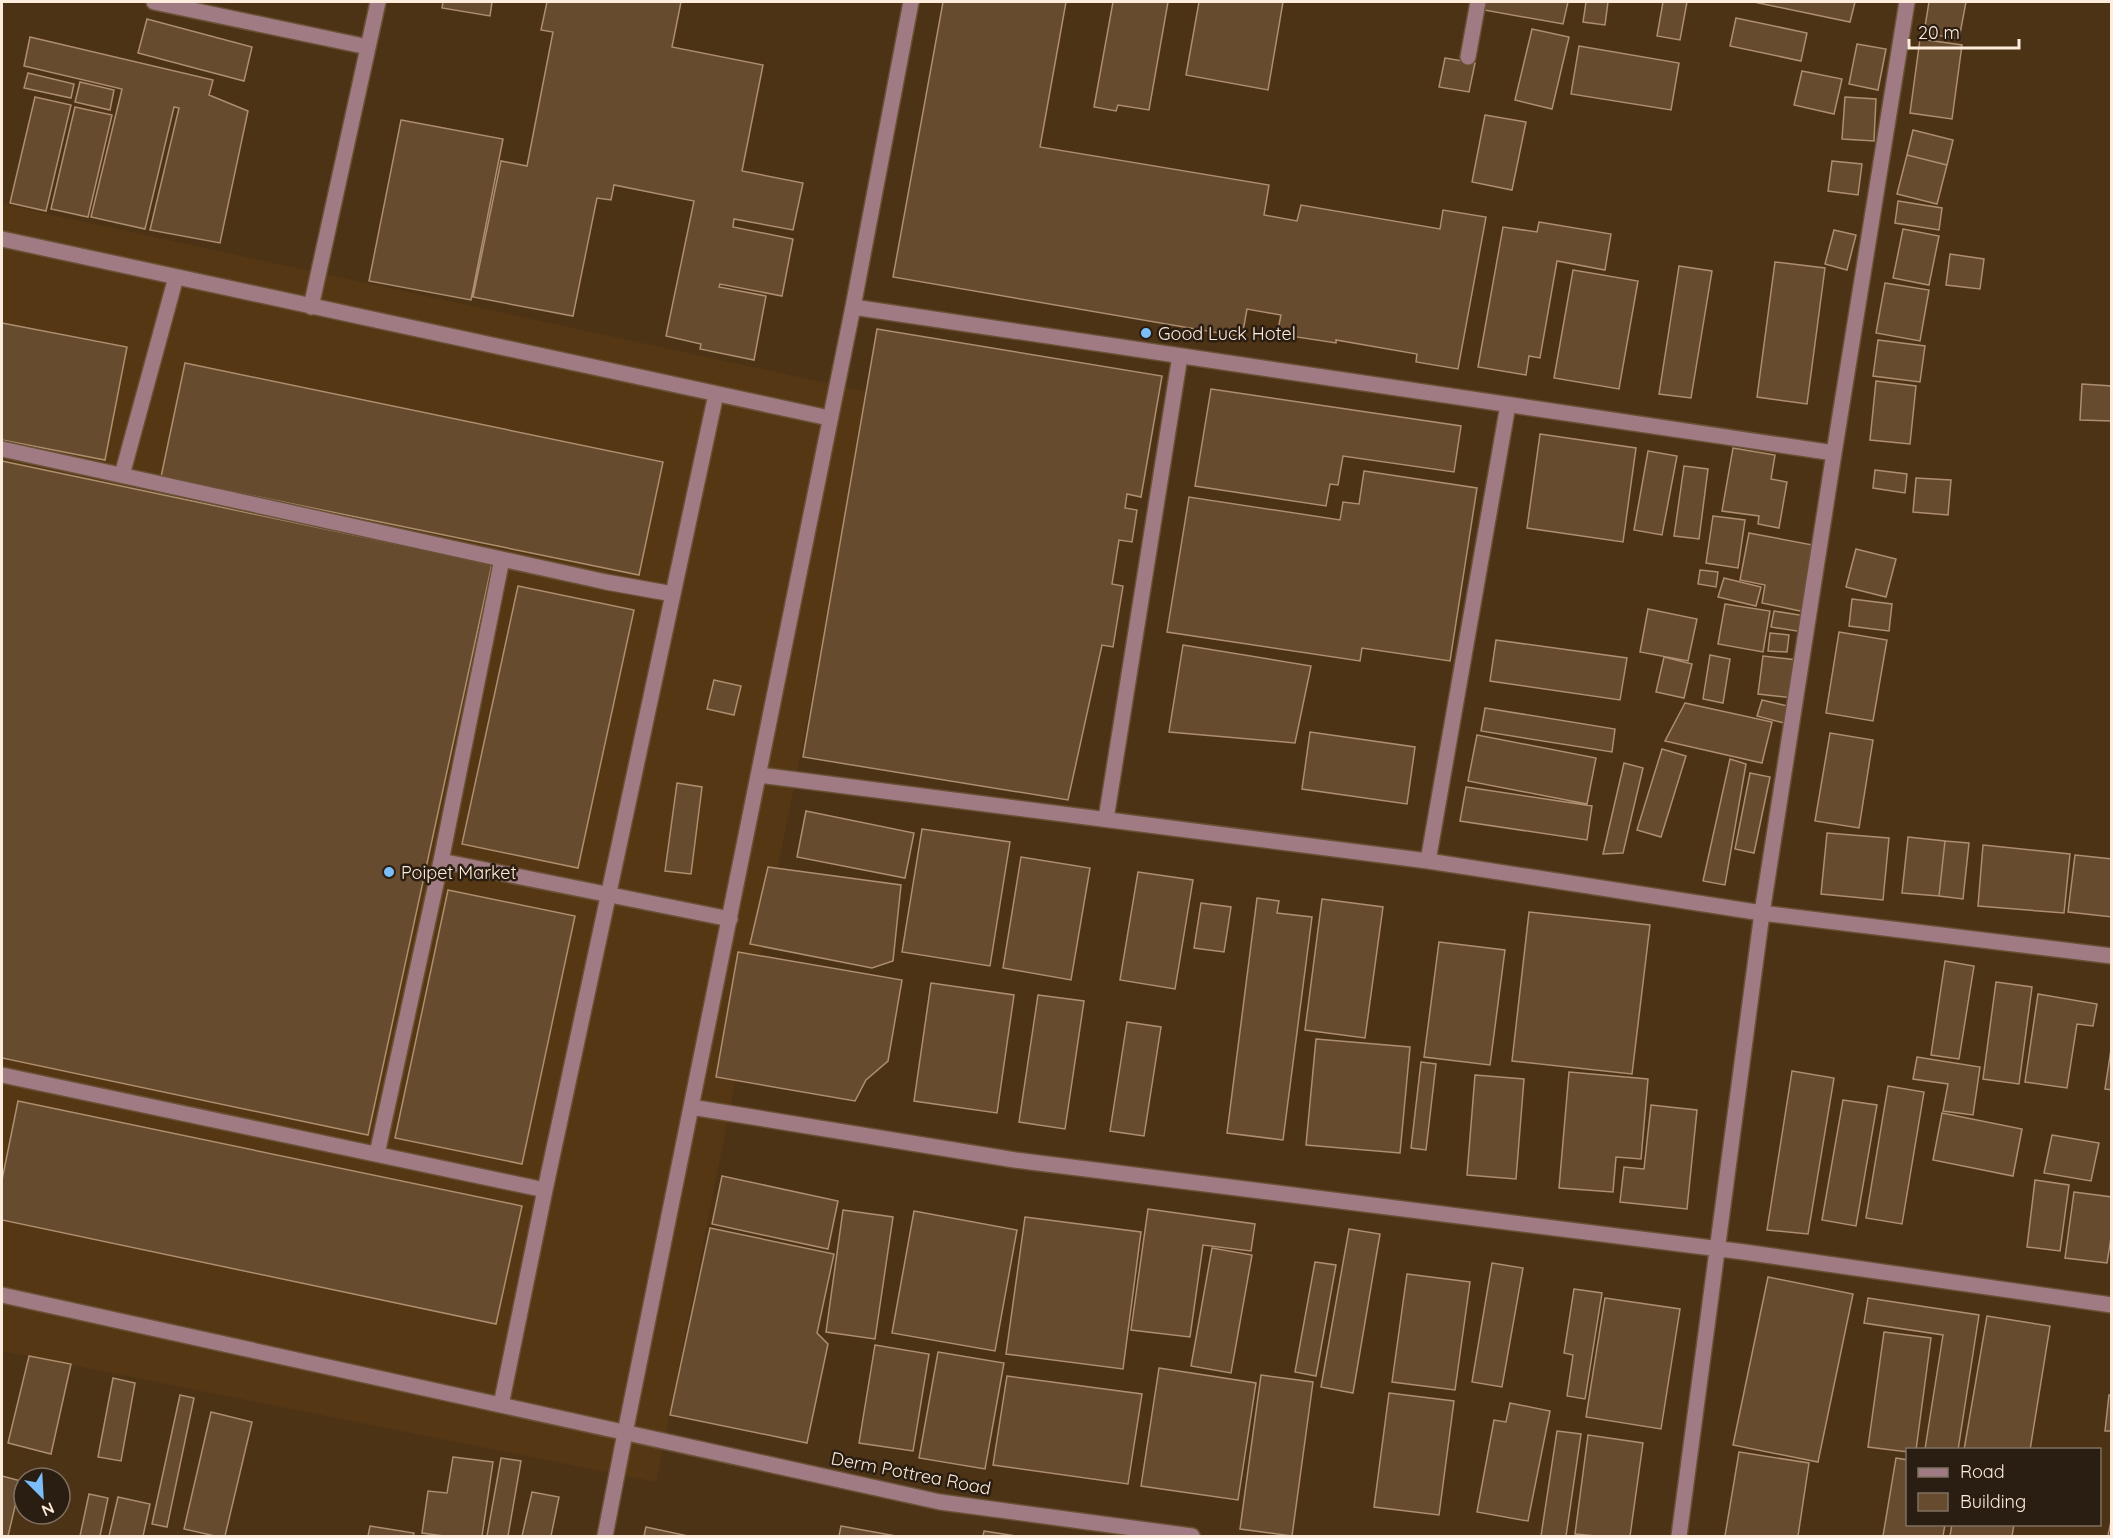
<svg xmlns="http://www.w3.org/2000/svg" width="2113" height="1538" viewBox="0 0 2113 1538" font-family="Quicksand,sans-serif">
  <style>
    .built { fill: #563713 }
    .building { fill: #674b2e; stroke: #ad8e6f; stroke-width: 1.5 }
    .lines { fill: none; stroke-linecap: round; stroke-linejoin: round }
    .minor-casing { stroke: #695136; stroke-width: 18 }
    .minor { stroke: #a17b83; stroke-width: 15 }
    .poi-dot { fill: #7bbef9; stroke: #2a1d11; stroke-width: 2 }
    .labels { text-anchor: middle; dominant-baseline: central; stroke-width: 5; stroke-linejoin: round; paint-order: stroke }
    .poi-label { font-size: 18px; fill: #feeddc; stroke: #2a1d11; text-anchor: start }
    .street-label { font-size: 18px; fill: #feeddc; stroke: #2a1d11 }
  </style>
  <rect width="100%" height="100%" fill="#4d3316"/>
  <path class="built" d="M2,204L872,393L656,1482L2,1351Z"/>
  <path class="building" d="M443,2H492L490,16L442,8Z
    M547,2H681L672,47L763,65L742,171L803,183L793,230L734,219L733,227L793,239L782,296L720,284L719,287L766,296L754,360L700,349L701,344L666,336L694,201L614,185L611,200L597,198L573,316L473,297L501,161L527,166L553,32L541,30Z
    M943,2H1066L1040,147L1269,185L1264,215L1297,221L1301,205L1440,229L1443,210L1486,217L1458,369L1416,362L1417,354L1336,340V343L1277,334L1281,315L1247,309L1242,337L893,277Z
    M1113,2H1168L1149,110L1118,105L1116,111L1094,107Z
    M1199,2H1283L1268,90L1186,75Z
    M1485,2H1568L1563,24L1484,10Z
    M1586,2H1608L1605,25L1583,22Z
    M1663,2H1687L1680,40L1657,36Z
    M1754,2H1855L1850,22Z
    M1929,2H1966L1959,39L1924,33Z
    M1736,18L1807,33L1801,61L1730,46Z
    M147,19L252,47L244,81L138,53Z
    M1532,29L1569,37L1552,109L1515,100Z
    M30,37L213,80L209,95L248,111L220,243L150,230L179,108L174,107L145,229L91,217L122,89L24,66Z
    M1920,39L1962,45L1952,119L1910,113Z
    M1857,44L1886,49L1878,90L1849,84Z
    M1579,46L1679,63L1671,110L1571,94Z
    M1445,58L1475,63L1469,92L1439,87Z
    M1802,71L1842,79L1834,114L1794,105Z
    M28,73L74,84L71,98L24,88Z
    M80,82L114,90L110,110L75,102Z
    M35,97L71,105L46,211L10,203Z
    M1845,97L1876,99L1874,141L1842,139Z
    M75,107L112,115L88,217L51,209Z
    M1485,115L1526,122L1512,190L1472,182Z
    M401,120L503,139L471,300L369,281Z
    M1913,130L1953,140L1947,165L1907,155Z
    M1907,155L1947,165L1937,204L1897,194Z
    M1832,161L1862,164L1858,195L1828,191Z
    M1898,201L1942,208L1939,230L1895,223Z
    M1539,222L1611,234L1605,270L1557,261L1540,358L1529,356L1526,375L1478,367L1503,227L1537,232Z
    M1903,229L1939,236L1929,285L1893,278Z
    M1834,230L1856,235L1847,270L1825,264Z
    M1950,254L1984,259L1980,289L1946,285Z
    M1775,262L1825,268L1807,404L1757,397Z
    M1679,266L1712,271L1691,398L1659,394Z
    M1573,270L1638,281L1619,389L1554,378Z
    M1885,283L1929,290L1920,341L1876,333Z
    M2,323L127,347L105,460L2,440Z
    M877,329L1162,376L1141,497L1127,494L1125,508L1137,510L1132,542L1119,540L1112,584L1123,586L1113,647L1102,645L1068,800L803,757Z
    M1878,340L1925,346L1920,382L1873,376Z
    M185,363L663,462L639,575L161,477Z
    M1876,381L1916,386L1910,444L1870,440Z
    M2082,384L2112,386V421L2080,420Z
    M1211,389L1461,426L1454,472L1343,456L1338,485L1330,484L1326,506L1195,486Z
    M1540,434L1636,448L1623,542L1527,528Z
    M1733,448L1775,455L1771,479L1787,482L1779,528L1758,524L1759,516L1722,511Z
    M1648,451L1677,456L1662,535L1634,530Z
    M2,461L492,564L368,1135L2,1058Z
    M1684,466L1708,469L1699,539L1674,536Z
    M1875,470L1907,474L1905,493L1873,488Z
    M1364,471L1477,488L1450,661L1362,648L1360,661L1167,632L1189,497L1340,520L1343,502L1359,504Z
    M1916,478L1951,480L1948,515L1913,512Z
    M1713,516L1745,520L1738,568L1706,563Z
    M1749,533L1818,546L1805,612L1762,603L1765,585L1740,580Z
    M1856,549L1896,559L1886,597L1846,587Z
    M1700,570L1718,572L1716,587L1698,584Z
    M1724,578L1761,587L1756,606L1718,597Z
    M518,586L634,610L578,868L462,844Z
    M1852,599L1892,604L1889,631L1849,626Z
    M1725,604L1770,611L1763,652L1718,644Z
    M1648,609L1697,619L1688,661L1640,652Z
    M1774,611L1806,616L1803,632L1771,627Z
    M1839,632L1887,640L1873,721L1826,713Z
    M1770,633L1789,635L1787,652L1768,651Z
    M1496,640L1627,658L1620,700L1490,681Z
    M1183,645L1311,666L1295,743L1169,732Z
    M1710,655L1730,659L1723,703L1703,699Z
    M1763,656L1798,660L1794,698L1758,694Z
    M1664,657L1692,664L1684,698L1656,692Z
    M714,680L741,686L734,715L707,709Z
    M1762,700L1792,707L1788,724L1757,716Z
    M1685,703L1772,722L1762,763L1665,741Z
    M1485,708L1615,729L1612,752L1481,731Z
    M1310,732L1415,747L1407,804L1302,789Z
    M1830,733L1873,740L1859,828L1815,821Z
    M1477,735L1596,758L1587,804L1468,781Z
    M1662,749L1686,756L1661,837L1637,830Z
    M1730,759L1746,764L1725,885L1703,881Z
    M1624,763L1643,768L1623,853L1603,854Z
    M1750,773L1770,777L1754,853L1735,849Z
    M677,783L702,787L691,874L665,871Z
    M1466,787L1592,806L1587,840L1460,821Z
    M806,811L914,833L905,878L797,857Z
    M922,829L1010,842L990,966L902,952Z
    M1827,833L1889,838L1883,900L1821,894Z
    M1908,837L1945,841L1939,896L1902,893Z
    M1945,841L1969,843L1963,899L1939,896Z
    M1983,845L2070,854L2064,913L1978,906Z
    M2075,855L2112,859V917L2068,912Z
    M1021,857L1090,868L1071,980L1003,968Z
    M768,867L901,885L893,961L872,968L750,944Z
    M1138,872L1193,880L1175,989L1120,980Z
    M448,890L575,916L522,1164L395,1138Z
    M1257,898L1279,901L1277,913L1312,917L1283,1140L1227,1133Z
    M1322,899L1383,907L1365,1038L1305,1030Z
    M1201,903L1231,907L1224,952L1194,948Z
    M1529,912L1650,925L1632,1074L1512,1061Z
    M1439,942L1505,950L1490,1065L1424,1057Z
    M738,952L902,980L888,1061L866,1080L855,1101L716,1077Z
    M1945,961L1974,966L1959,1059L1931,1055Z
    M1996,982L2032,987L2019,1084L1983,1079Z
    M931,983L1014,995L997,1113L914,1101Z
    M2038,994L2097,1004L2093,1026L2077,1024L2067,1088L2025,1082Z
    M1038,995L1084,1001L1065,1129L1019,1122Z
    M1127,1022L1161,1027L1144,1136L1110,1131Z
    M1316,1039L1410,1047L1400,1153L1306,1145Z
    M2112,1043V1090L2105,1089Z
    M1917,1057L1980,1067L1973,1115L1943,1111L1948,1084L1913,1079Z
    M1421,1062L1436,1064L1426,1150L1411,1148Z
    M1792,1071L1834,1078L1808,1234L1767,1230Z
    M1569,1072L1648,1079L1641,1159L1616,1157L1613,1192L1559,1188Z
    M1475,1075L1524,1079L1516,1179L1467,1175Z
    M1888,1086L1924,1092L1902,1224L1866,1218Z
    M1843,1100L1877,1105L1856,1226L1822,1220Z
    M18,1101L522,1206L496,1324L2,1220V1180Z
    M1651,1105L1697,1110L1687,1209L1620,1202L1624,1167L1644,1169Z
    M1942,1113L2022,1129L2013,1176L1933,1160Z
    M2052,1135L2099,1143L2091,1181L2044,1173Z
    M722,1176L838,1201L828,1249L712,1224Z
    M2035,1180L2069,1185L2060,1251L2027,1247Z
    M2074,1192L2112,1197V1231L2107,1263L2065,1258Z
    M1148,1209L1255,1224L1251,1251L1203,1245L1190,1337L1131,1330Z
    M843,1210L893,1217L875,1339L826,1332Z
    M914,1211L1017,1230L995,1351L892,1333Z
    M1025,1217L1141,1232L1123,1369L1006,1354Z
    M710,1228L834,1254L817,1333L828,1344L807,1443L670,1415Z
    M1349,1229L1380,1234L1353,1393L1321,1387Z
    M1212,1248L1252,1255L1231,1373L1191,1366Z
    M1315,1262L1336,1265L1316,1376L1295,1372Z
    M1492,1263L1523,1268L1502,1387L1472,1382Z
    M1407,1274L1470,1282L1455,1390L1392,1382Z
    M1768,1277L1853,1294L1818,1462L1733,1445Z
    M1574,1289L1602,1293L1585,1399L1567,1396L1573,1355L1564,1353Z
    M1605,1298L1680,1309L1661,1429L1586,1417Z
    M1868,1298L1979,1315L1958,1450L1925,1449L1943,1335L1864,1323Z
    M1987,1316L2050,1326L2030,1450H1964Z
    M1884,1332L1931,1338L1916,1450H1908V1452L1868,1447Z
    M875,1345L929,1354L913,1451L859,1443Z
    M938,1352L1004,1363L985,1469L919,1458Z
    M29,1356L71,1364L51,1454L8,1443Z
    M1159,1368L1256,1383L1238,1500L1141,1486Z
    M1261,1375L1313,1382L1292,1536L1240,1529Z
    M1007,1376L1142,1394L1128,1484L993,1465Z
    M113,1378L135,1383L121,1461L98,1457Z
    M1389,1393L1454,1401L1439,1515L1374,1507Z
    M180,1395L194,1398L167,1527L152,1524Z
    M2109,1395H2112V1431H2105Z
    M1510,1403L1550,1411L1528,1521L1477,1512L1494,1420L1506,1422Z
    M211,1412L252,1422L225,1536H215L184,1529Z
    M1557,1431L1581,1434L1566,1536H1541Z
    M1588,1435L1643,1443L1630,1536H1596L1575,1534Z
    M1739,1452L1809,1463L1798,1536H1725Z
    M453,1457L493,1462L482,1536H444L422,1533L428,1491L447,1493Z
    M501,1458L521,1461L508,1536H487Z
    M1896,1458L1908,1460V1524H1945L1943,1536H1883Z
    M2,1476L21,1481L8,1536H2Z
    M532,1492L559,1497L551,1536H522Z
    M89,1494L108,1498L100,1536H80Z
    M118,1497L150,1504L143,1536H109Z
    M2112,1516V1536H2108Z
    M1952,1524H2014L2012,1536H1950Z
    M370,1526L414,1533L413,1536H368Z
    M841,1526L896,1536H839Z
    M646,1527L688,1536H644Z
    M984,1531L1016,1536H983Z"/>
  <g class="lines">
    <g class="minor-casing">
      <path id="minor" d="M154,2L368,47
        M1468,57L1478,2
        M2,239L829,418
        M311,307L378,2
        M853,307L1834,453
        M2,449L606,582L673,594
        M122,475L176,277
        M502,559L441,861L730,919
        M759,775L1428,861L1762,913L2112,956
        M1106,819L1180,356
        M1428,861L1508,405
        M2,1075L545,1190
        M691,1107L1015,1160L1744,1252L2112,1305
        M377,1154L441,861
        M2,1295L940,1502L1192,1536
        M501,1405L545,1190L716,394
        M605,1536L625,1433L853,307L911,2
        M1679,1536L1762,913L1834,453L1907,2"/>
    </g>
    <use href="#minor" class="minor"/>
  </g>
  <g class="poi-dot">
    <circle cx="1146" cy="333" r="6"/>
    <circle cx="389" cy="872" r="6"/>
  </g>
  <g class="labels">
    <g class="poi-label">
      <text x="1158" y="333">Good Luck Hotel</text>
      <text x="401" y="872">Poipet Market</text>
    </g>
    <g class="street-label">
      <text transform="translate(911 1473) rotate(11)">Derm Pottrea Road</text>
    </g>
  </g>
  <rect width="2113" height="1538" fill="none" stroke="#feeddc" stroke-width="6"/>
  <rect x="1906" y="1448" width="195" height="78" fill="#2a1d11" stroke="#7f7062" stroke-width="1.5"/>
  <rect x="1918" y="1468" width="30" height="9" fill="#a17b83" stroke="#7f7062" stroke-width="1.5"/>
  <text x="1960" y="1478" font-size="18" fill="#feeddc">Road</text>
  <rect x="1918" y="1493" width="30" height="18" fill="#674b2e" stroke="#7f7062" stroke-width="1.5"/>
  <text x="1960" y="1508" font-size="18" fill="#feeddc">Building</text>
  <g transform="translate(42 1496) rotate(156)"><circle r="28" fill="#2a1d11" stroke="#7f7062" stroke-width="1.5"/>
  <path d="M0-4.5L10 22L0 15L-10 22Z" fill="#7bbef9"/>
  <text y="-9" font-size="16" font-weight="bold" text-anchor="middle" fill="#feeddc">N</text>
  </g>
  <path d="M1909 39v9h110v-9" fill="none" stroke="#feeddc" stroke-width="3"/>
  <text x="1918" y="39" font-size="18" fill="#feeddc" stroke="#2a1d11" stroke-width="4.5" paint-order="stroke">20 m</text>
</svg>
